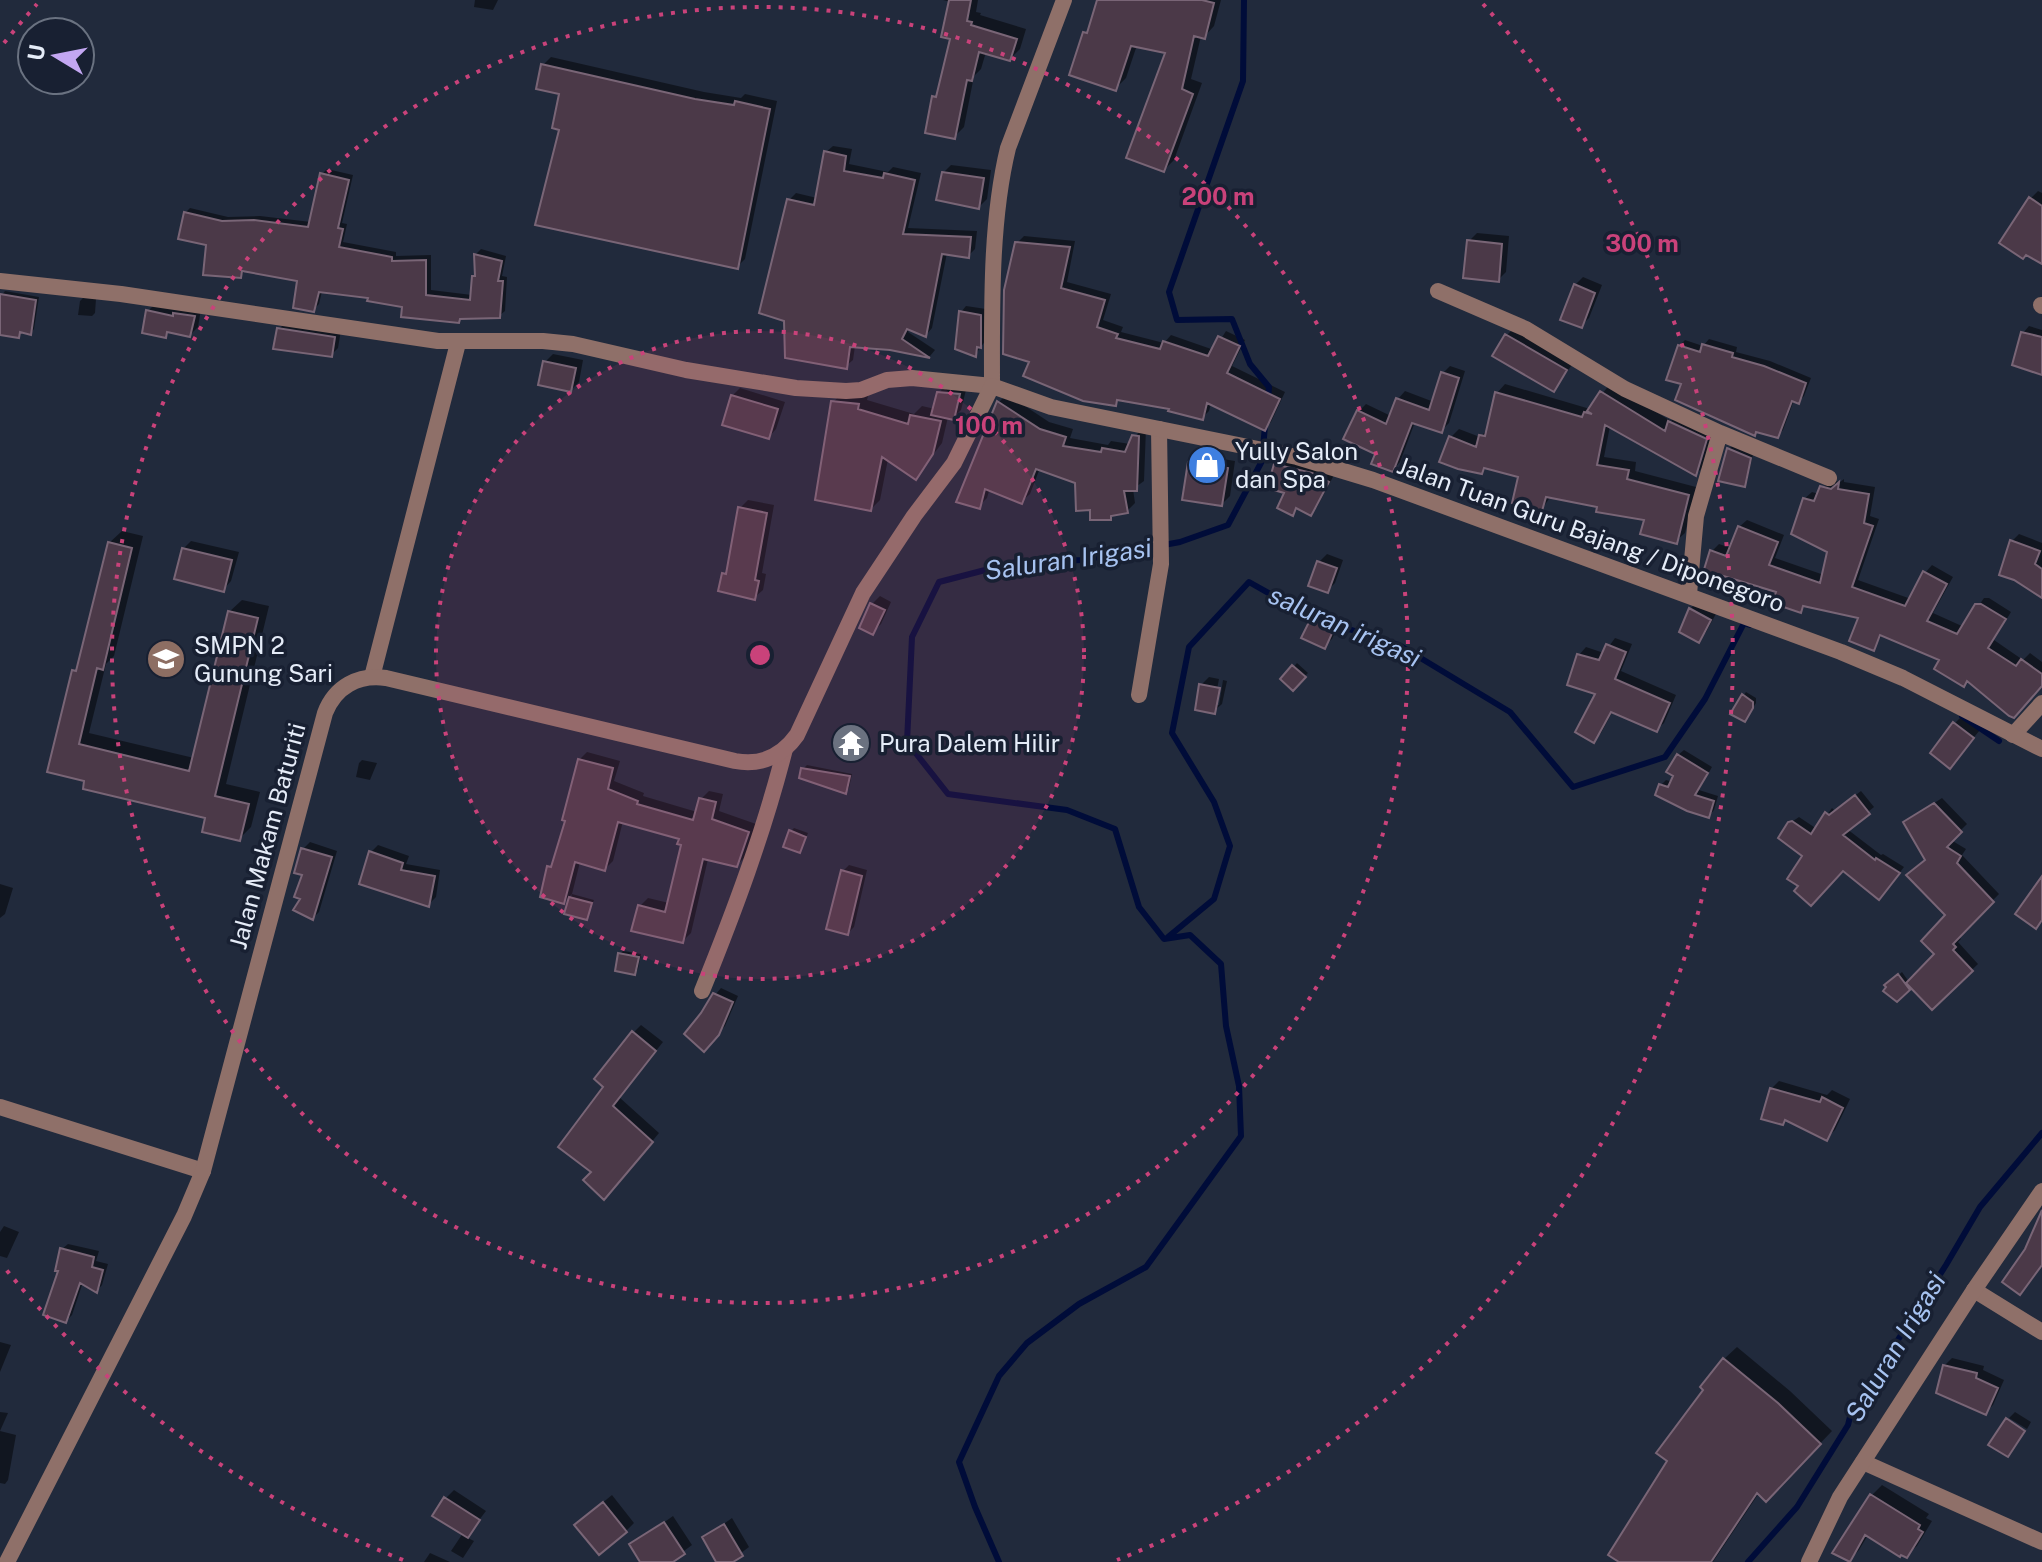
<svg xmlns="http://www.w3.org/2000/svg" width="2042" height="1562" viewBox="0 0 2042 1562" font-family="'Public Sans',sans-serif">
  <style>
    .shadow { fill: #0007 }
    .lines { fill: none; stroke-linecap: round; stroke-linejoin: round }
    .stream { stroke: #000c39; stroke-width: 6 }
    .building { fill: #4b3948; stroke: #796576; stroke-width: 2 }
    .minor { stroke: #8f7069; stroke-width: 16 }
    .tertiary { stroke: #8f7069; stroke-width: 16 }
    .ring { fill: none; stroke: #c9427a; stroke-width: 4; stroke-dasharray: 4 8 }
    .labels { text-anchor: middle; dominant-baseline: central; stroke-width: 7; stroke-linejoin: round; paint-order: stroke }
    .poi-label { font-size: 24px; fill: #e5ecf8; stroke: #182032; text-anchor: start }
    .street-label { font-size: 24px; fill: #e5ecf8; stroke: #182032 }
    .water-label { font-size: 26px; font-style: italic; fill: #a7c3f1; stroke: #182032 }
    .centre { fill: #c9427a; stroke: #182032; stroke-width: 4 }
    .ring-label { font-size: 24px; text-anchor: middle; font-weight: bold; fill: #c9427a; stroke: #182032; stroke-width: 7; stroke-linejoin: round; paint-order: stroke }
  </style>
  <rect width="100%" height="100%" fill="#212a3c"/>
  <path class="shadow" d="M475,0H498L493,10L474,7Z
    M943,0H978L976,12L981,13L980,15L1026,29L1020,49L1010,59L986,52L981,69L974,76L964,127L954,137L934,97L939,92L952,38L951,2Z
    M1099,0H1221L1214,26L1204,37L1201,36L1191,79L1202,83L1174,160L1164,170L1168,52L1137,45L1126,78L1116,88L1085,33L1092,26Z
    M551,57L704,92L741,98L745,94L777,101L745,259L737,267L561,128L562,92L543,65Z
    M833,146L852,149L849,164L888,172L893,167L921,173L908,228L977,231L975,249L968,256L947,253L932,328L926,335L910,328L908,332L935,350L930,356L855,346L853,360L846,366L789,200L796,193L817,198L826,152Z
    M951,165L991,170L987,199L979,207L943,173Z
    M327,169L353,175L342,223L347,224L343,242L396,252V256L431,255V290L472,295L474,276L477,273L476,254L481,249L506,256L502,276L507,277L505,311L499,316L462,317L458,321L370,296L322,291L319,304L314,309L300,279L246,270L240,276L208,243L185,213L190,208L228,217L260,216L311,222L322,174Z
    M2038,191L2042,193V255L2031,198Z
    M1477,233L1509,236L1506,272L1498,280L1469,241Z
    M1024,236L1075,241L1067,282L1111,294L1103,320L1123,327L1121,332L1164,343L1171,335L1214,350L1226,331L1245,340L1232,366L1285,392L1271,422L1264,429L1211,403L1209,411L1202,418L1172,407L1121,398L1116,403L1032,361L1017,243Z
    M1583,277L1602,285L1589,318L1581,326L1575,285Z
    M5,291L39,297L34,329L31,333L22,330L18,336L0,333L2,295Z
    M83,298L96,299L95,313L92,316L78,315L80,301Z
    M156,303L201,309L198,327L190,335L170,331L165,335L148,311Z
    M966,306L986,309V340L975,355L961,312Z
    M286,322L341,330L338,348L331,355L279,329Z
    M2029,326L2042,330V372L2023,333Z
    M1515,327L1574,362L1554,390L1507,335Z
    M1709,339L1737,347L1736,352L1770,361L1811,378L1804,396L1799,402L1794,400L1783,430L1777,436L1758,430L1755,433L1683,383L1679,346L1685,340L1703,346Z
    M553,354L583,360L579,382L571,390L545,362Z
    M1450,366L1465,371L1449,423L1442,430L1415,422L1400,462L1393,470L1377,453L1359,411L1366,404L1391,416L1398,399L1405,391L1434,402L1442,374Z
    M947,384L967,386L961,410L953,418L948,417L942,443L916,477L888,459L880,500L871,509L833,402L843,393L868,396L867,400L914,414L922,406L935,409L939,393Z
    M1505,384L1590,409L1610,384L1671,421L1678,414L1714,430L1704,466L1696,474L1610,426L1604,457L1636,462L1635,471L1696,487L1685,533L1676,541L1646,518L1551,496L1542,509L1521,475L1487,467L1482,472L1451,437L1459,429L1480,437L1489,428L1497,393Z
    M740,388L785,402L776,429L769,437L732,396Z
    M1007,394L1049,422L1073,429L1070,438L1108,445L1111,441L1130,444L1142,428H1146L1144,481L1133,489L1135,503L1127,511L1114,513L1110,518L1092,508L1077,481L1040,468L1030,494L1022,501L990,488L987,498L979,506L959,500L999,402Z
    M1732,446L1753,454L1747,481L1744,484L1729,449Z
    M1198,455L1235,461L1230,496L1222,504L1190,463Z
    M1282,458L1334,475L1317,507L1310,514L1298,507L1292,514L1276,465Z
    M1844,479V482L1875,487L1870,516L1879,519L1858,580L1911,599L1925,573L1932,565L1953,577L1933,613L1964,627L1984,598H1989L2011,612L1994,640L2023,660L2030,653L2042,662V683L1942,659L1883,634L1873,648L1861,616L1806,605L1800,611L1778,591L1723,573L1717,580L1712,551L1719,544L1731,548L1739,527L1747,520L1784,535L1775,558L1824,575L1829,551L1804,499L1812,492L1819,494L1829,480L1840,482Z
    M748,500L774,505L762,573L766,574L763,590L755,597L724,574L728,570L740,508Z
    M122,531L143,536L114,656L106,664L89,733L194,758L229,612L242,600L269,606L226,784L260,792L251,827L239,839L208,817L49,771L74,671L80,665L109,543Z
    M2019,534L2042,543V596L2012,541Z
    M191,541L239,552L231,581L224,589L183,549Z
    M1327,554L1343,560L1335,583L1327,591L1319,562Z
    M880,596L891,602L881,624L873,632L872,604Z
    M1698,601L1717,612L1706,632L1698,640L1690,609Z
    M1320,611L1340,621L1332,639L1324,646L1312,619Z
    M1615,638L1632,644L1621,671L1676,695L1664,723L1656,730L1613,711L1601,733L1594,740L1598,693L1579,655L1586,647L1604,653Z
    M1297,663L1308,673L1293,688L1283,679Z
    M1209,677L1219,679L1214,705H1219L1223,680L1227,681L1222,704L1214,711L1201,685Z
    M1746,692L1756,698V703L1745,720L1743,696Z
    M1962,716L1980,730L1950,766L1954,724Z
    M1684,750L1712,767L1699,790L1718,796L1714,810L1709,816L1661,785L1666,780L1673,782L1678,755Z
    M587,752L620,761L614,781L644,793L643,796L697,812L701,799L709,791L723,794L719,811L756,824L745,857L737,865L708,859L691,933L683,941L640,906L648,898L669,903L683,844L682,838L623,821L613,861L605,869L580,862L572,894L564,902L549,867L555,862L567,819L579,760Z
    M362,760L377,763L370,780L356,777L359,763Z
    M807,765L852,774L849,788L846,791L803,769Z
    M1861,791L1874,807L1847,829L1881,855L1883,854L1904,867L1885,892L1844,869L1801,886L1805,856L1790,823L1799,817L1817,829L1832,808L1835,811Z
    M1942,798L1967,824L1951,840L1966,849L1962,855L1999,894L1958,936L1961,939L1958,942L1978,964L1932,1008L1912,986L1897,999L1887,985L1902,972L1909,982L1937,954L1947,915L1927,859L1905,822Z
    M794,828L808,833L800,851L791,831Z
    M310,842L337,851L319,912L313,918L303,898V849Z
    M378,845L409,856L406,864L440,870L436,897L429,904L371,852Z
    M849,865L867,870L854,927L848,933L843,871Z
    M0,884L13,888L5,914L0,918Z
    M572,894L594,900L586,918L566,912Z
    M623,951L641,954L638,969L635,973L620,954Z
    M721,988L738,996L725,1026L704,1049L715,995Z
    M641,1025L663,1042L619,1097L659,1133L612,1190L594,1172L606,1086L633,1033Z
    M1779,1081L1827,1095L1832,1090L1850,1099L1835,1130L1827,1138L1787,1119L1783,1123L1771,1089Z
    M4,1226L19,1232L7,1258L0,1256V1232Z
    M68,1244L99,1251L96,1261L108,1264L102,1285L97,1291L83,1282L72,1315L66,1321L62,1249Z
    M0,1342L11,1345L0,1372Z
    M1737,1347L1790,1391L1832,1431L1766,1500L1759,1493L1713,1562H1622L1706,1390L1724,1359Z
    M1952,1358L1984,1366L1983,1370L2004,1380L1993,1405L1985,1413L1944,1366Z
    M0,1412L8,1413L0,1431Z
    M2015,1412L2031,1422L2027,1429L2009,1418Z
    M0,1431L16,1435L8,1480L5,1484L0,1483Z
    M1882,1485L1929,1514L1926,1518L1932,1521L1917,1546L1906,1556L1868,1535L1859,1550L1849,1561L1835,1553L1872,1495Z
    M454,1490L486,1511L466,1537L474,1541L463,1558L451,1551L463,1533L446,1498Z
    M612,1495L634,1523L626,1531L585,1517Z
    M673,1516L692,1545L669,1562H643L632,1545Z
    M732,1518L749,1547L729,1562H719L704,1538Z
    M430,1553L450,1562H424Z"/>
  <g class="lines">
    <path class="stream" d="M1244,0L1243,81L1169,292L1177,320L1232,319L1250,364L1269,387L1268,401
      M1962,716L1999,741
      M1168,937L1214,899L1230,846L1214,802L1172,733L1189,647L1249,582L1288,604L1336,625L1399,645L1510,712L1573,787L1665,757L1705,699L1744,623L1750,625
      M999,1562L975,1507L959,1462L999,1376L1027,1343L1079,1304L1146,1267L1241,1136L1239,1086L1226,1026L1221,964L1190,935L1164,939L1139,907L1115,829L1067,810L948,794L907,742L912,637L939,582L1016,562L1082,560L1180,542L1228,525L1262,461L1265,425
      M1748,1562L1797,1507L1848,1425L1851,1413L1946,1265L1980,1207L2042,1133"/>
  </g>
  <path class="building" d="M949,0H971L967,21L972,22L971,25L1017,39L1010,61L979,52L972,81L967,80L955,139L925,133L932,96L936,97L950,39L941,37Z
    M1097,0H1202L1214,3L1205,39L1194,36L1182,89L1193,94L1164,172L1126,158L1165,53L1131,46L1116,91L1069,75L1083,32L1087,33Z
    M541,64L695,99L734,105L735,101L770,109L738,269L535,225L559,130L552,128L559,94L536,89Z
    M824,151L846,156L844,171L883,178L884,173L915,180L903,234L971,237L969,258L942,254L926,337L907,329L902,339L930,358L890,350L850,347L847,369L785,358L784,321L759,313L787,199L814,205Z
    M942,172L984,178L979,209L936,200Z
    M320,173L349,180L338,228L343,229L339,247L392,257V261L426,260V295L470,300L472,276H475L474,254L502,261L498,281H503L500,318L460,319L459,323L401,317L402,307L367,301L368,298L319,292L314,312L293,308L297,281L242,271L241,278L203,275L206,245L178,239L184,212L222,221L254,220L308,227Z
    M2029,197L2042,206V264L2026,255L2023,259L1999,243Z
    M1467,240L1502,244L1499,282L1463,278Z
    M1015,242L1070,247L1061,288L1105,300L1097,327L1118,334L1116,338L1160,349L1163,341L1208,356L1218,336L1240,346L1227,373L1280,399L1265,431L1207,403L1203,420L1168,411L1169,409L1117,400L1116,406L1083,401L1023,376L1029,362L1003,354L1004,290Z
    M1574,284L1595,293L1582,328L1560,320Z
    M0,294L36,300L31,335L20,332L19,338L0,335Z
    M146,310L173,316V313L195,316L190,337L167,332L166,338L142,333Z
    M959,311L981,315V348L977,347L976,357L955,349Z
    M277,328L335,337L332,357L273,349Z
    M2021,332L2042,337V375L2012,365Z
    M1505,334L1567,370L1554,392L1492,356Z
    M1702,344L1733,353L1732,357L1764,366L1806,383L1799,404L1792,401L1778,438L1756,432L1755,436L1675,400L1681,384L1666,380L1678,345L1700,352Z
    M543,361L576,368L571,392L538,385Z
    M1441,372L1459,378L1442,433L1412,423L1393,472L1371,464L1375,454L1343,439L1357,410L1386,424L1396,398L1429,410Z
    M1600,391L1665,431L1668,421L1707,439L1696,476L1605,425L1597,465L1629,470L1627,479L1689,495L1677,544L1640,534L1644,520L1596,512L1597,507L1546,497L1542,511L1512,503L1518,477L1484,468L1482,474L1458,469L1439,462L1449,436L1476,447L1479,435L1485,436L1495,392L1582,417L1584,412L1592,414L1587,411Z
    M937,392L960,394L954,420L931,415Z
    M731,395L778,409L769,439L722,425Z
    M831,401L859,404L858,409L908,424L910,415L941,421L933,454L916,480L882,457L871,511L815,500Z
    M997,401L1040,429L1066,437L1063,446L1101,452L1102,448L1125,452L1132,435L1139,436L1137,491H1124L1128,513L1111,516V520H1090V510L1076,511L1075,483L1036,469L1022,504L985,489L980,509L956,502Z
    M1727,448L1751,458L1745,487L1718,481Z
    M1188,462L1228,468L1222,506L1182,500Z
    M1274,464L1312,473L1329,482L1311,516L1296,508L1293,516L1277,508L1284,493L1267,488Z
    M1839,482L1838,489L1869,494L1864,523L1873,526L1852,587L1905,606L1923,571L1947,584L1927,621L1957,634L1975,604H1981L2006,619L1988,648L2016,666L2021,659L2042,674V686L2014,718L2009,716L1967,681L1964,687L1934,669L1939,660L1880,635L1874,651L1849,641L1858,618L1803,606L1801,613L1772,603L1776,592L1720,575L1717,582L1702,576L1710,550L1726,556L1738,526L1778,542L1769,565L1820,583L1827,552L1791,534L1803,498L1814,501L1820,486L1831,489Z
    M738,507L767,513L755,580L759,581L755,600L718,591L722,573L726,574Z
    M2010,540L2040,551L2035,564L2042,569V598L2014,580L1999,575Z
    M108,542L132,548L103,670L97,668L79,744L189,771L228,611L258,618L215,796L249,804L240,841L202,832L205,818L83,789L84,781L47,772L72,670L76,671Z
    M182,548L232,560L224,592L174,579Z
    M1317,561L1337,568L1328,593L1308,586Z
    M870,603L885,610L873,635L859,628Z
    M1689,608L1711,620L1699,643L1679,632Z
    M1311,618L1334,629L1325,649L1301,638Z
    M1606,644L1626,652L1615,679L1670,703L1657,732L1611,712L1594,743L1575,732L1595,694L1567,685L1577,654L1599,660Z
    M1292,665L1306,677L1293,691L1280,679Z
    M1199,684L1220,688L1215,714L1195,710Z
    M1742,694L1753,702V708L1745,722L1730,714Z
    M1953,722L1974,738L1950,769L1930,753Z
    M1677,754L1708,773L1695,795L1714,801L1709,818L1687,811L1655,795L1659,784L1668,787L1673,776L1666,772Z
    M578,759L613,768L608,789L638,801L637,804L693,820L699,798L716,802L712,819L749,832L737,867L703,859L683,943L631,931L638,905L665,912L681,845L677,844L679,839L618,822L605,871L575,862L564,904L540,897L547,866L551,867L565,821L562,820Z
    M801,768L850,776L846,794L799,778Z
    M1855,795L1870,814L1843,835L1875,860L1876,858L1900,873L1879,900L1843,871L1811,906L1794,891L1798,886L1787,879L1802,856L1778,838L1788,822L1792,821L1811,834L1825,812L1829,815Z
    M1934,803L1962,832L1947,847L1961,856L1957,863L1994,902L1953,944L1956,947L1953,950L1973,971L1932,1010L1906,983L1934,954L1921,941L1945,915L1906,875L1925,860L1903,822Z
    M789,830L806,837L800,853L783,847Z
    M301,848L332,857L313,920L293,910L300,899L294,897L302,875L294,873Z
    M369,851L403,863L401,870L435,876L429,907L359,884Z
    M841,870L862,876L848,935L826,929Z
    M2042,876V920L2036,929L2015,914Z
    M569,897L592,903L587,920L564,914Z
    M618,953L639,957L635,975L615,971Z
    M1898,974L1910,990L1897,1002L1883,991L1886,987L1884,985Z
    M713,993L733,1002L719,1035L704,1052L684,1034L701,1013Z
    M632,1031L656,1051L613,1106L653,1142L604,1200L583,1180L591,1172L558,1147L603,1087L594,1079Z
    M1770,1088L1820,1102L1822,1097L1843,1108L1827,1141L1785,1120L1783,1125L1761,1119Z
    M2042,1210V1265L2020,1295L2002,1282L2025,1249Z
    M60,1248L94,1257L92,1267L103,1270L97,1293L80,1283L66,1323L43,1315L58,1271H55Z
    M1723,1358L1778,1403L1821,1444L1766,1502L1757,1493L1711,1562H1619L1608,1555L1667,1461L1656,1453L1703,1390L1700,1387Z
    M1943,1365L1977,1373L1976,1378L1998,1388L1986,1415L1936,1393Z
    M2006,1418L2025,1431L2008,1457L1988,1445Z
    M1870,1494L1920,1525L1918,1529L1923,1532L1907,1558L1901,1555L1900,1557L1865,1535L1850,1562L1832,1553Z
    M444,1497L480,1520L468,1538L432,1516Z
    M603,1502L627,1532L599,1555L574,1525Z
    M664,1522L685,1554L673,1562H640L629,1544Z
    M724,1524L743,1556L733,1562H716L702,1537Z"/>
  <g class="lines">
    <path class="minor" d="M0,281L121,294L438,341H543L573,344L686,370L796,388L846,391L861,390L887,380L912,378L992,386C992,310 990,222 1008,148L1064,0
      M1438,291L1526,329L1625,389L1720,433L1696,516L1689,594
      M2041,305L2042,306
      M1720,433L1829,478
      M372,677L458,343
      M1139,695L1161,564L1159,429
      M2013,735L2042,703
      M702,991C734,912 764,832 785,749
      M0,1107L203,1171
      M1974,1290L2042,1332
      M1863,1462L2042,1542"/>
    <path class="tertiary" d="M7,1562L184,1216L203,1171L325,713C335,687 358,674 386,678L735,761C761,766 782,756 797,735L863,593L914,516L954,463L992,386L1051,407L1297,457L1373,480L1841,652L1903,678L2042,749
      M1809,1562L1840,1497L1974,1290L2042,1191"/>
  </g>
  <circle cx="760" cy="655" r="324" fill="#c9427a" fill-opacity=".12"/>
  <g class="ring">
    <circle cx="760" cy="655" r="324"/>
    <circle cx="760" cy="655" r="648"/>
    <path d="M403 1560A973 973 0 0 1 4 1267M4 43A973 973 0 0 1 37 4M1483 4A973 973 0 0 1 1117 1560"/>
  </g>
  <defs>
    <g id="shop-disc" transform="scale(2)"><circle r="9.5" fill="#3f7fe0" stroke="#182032"/><path d="M-5-2.5h2.3a2.7 3.5 0 0 1 5.4 0H5L5.5 6h-11ZM-1.5-2.5h3a1.5 2.3 0 0 0-3 0Z" fill="#fff"/></g>
    <g id="school-disc" transform="scale(2)"><circle r="9.5" fill="#8d6e63" stroke="#182032"/><path d="M0-5L7-2L0 1L-7-2ZM-4 1L0 2.5L4 1V4Q0 6-4 4Z" fill="#fff"/></g>
    <g id="temple-disc" transform="scale(2)"><circle r="9.5" fill="#6b7280" stroke="#182032"/><path d="M0-6L5-2H3V0L6.5 2.5H4V6H1.5V3h-3V6H-4V2.5H-6.5L-3 0V-2H-5Z" fill="#fff"/></g>
  </defs>
  <g fill-rule="evenodd">
    <use href="#shop-disc" x="1207" y="465"/>
    <use href="#school-disc" x="166" y="659"/>
    <use href="#temple-disc" x="851" y="743"/>
  </g>
  <g class="labels">
    <g class="poi-label">
      <text x="1235" y="451">Yully Salon<tspan x="1235" dy="28">dan Spa</tspan></text>
      <text x="194" y="645">SMPN 2<tspan x="194" dy="28">Gunung Sari</tspan></text>
      <text x="879" y="743">Pura Dalem Hilir</text>
    </g>
    <g class="street-label">
      <text transform="translate(1591 534) rotate(20)">Jalan Tuan Guru Bajang / Diponegoro</text>
      <text transform="translate(267 836) rotate(-75)">Jalan Makam Baturiti</text>
    </g>
    <g class="water-label">
      <text transform="translate(1068 559) rotate(-8)">Saluran Irigasi</text>
      <text transform="translate(1345 626) rotate(24)">saluran irigasi</text>
      <text transform="translate(1895 1347) rotate(-59)">Saluran Irigasi</text>
    </g>
  </g>
  <circle cx="760" cy="655" r="12" class="centre"/>
  <g class="ring-label">
    <text x="1218" y="205">200 m</text>
    <text x="1642" y="252">300 m</text>
    <text x="989" y="434">100 m</text>
  </g>
  <g transform="translate(56 56) rotate(280)"><circle r="38" fill="#182032" stroke="#6a7281" stroke-width="2"/>
  <path d="M0-6L14 30L0 20L-14 30Z" fill="#c3a7f2"/>
  <text y="-12" font-size="22" font-weight="bold" text-anchor="middle" fill="#e5ecf8">U</text>
  </g>
</svg>
